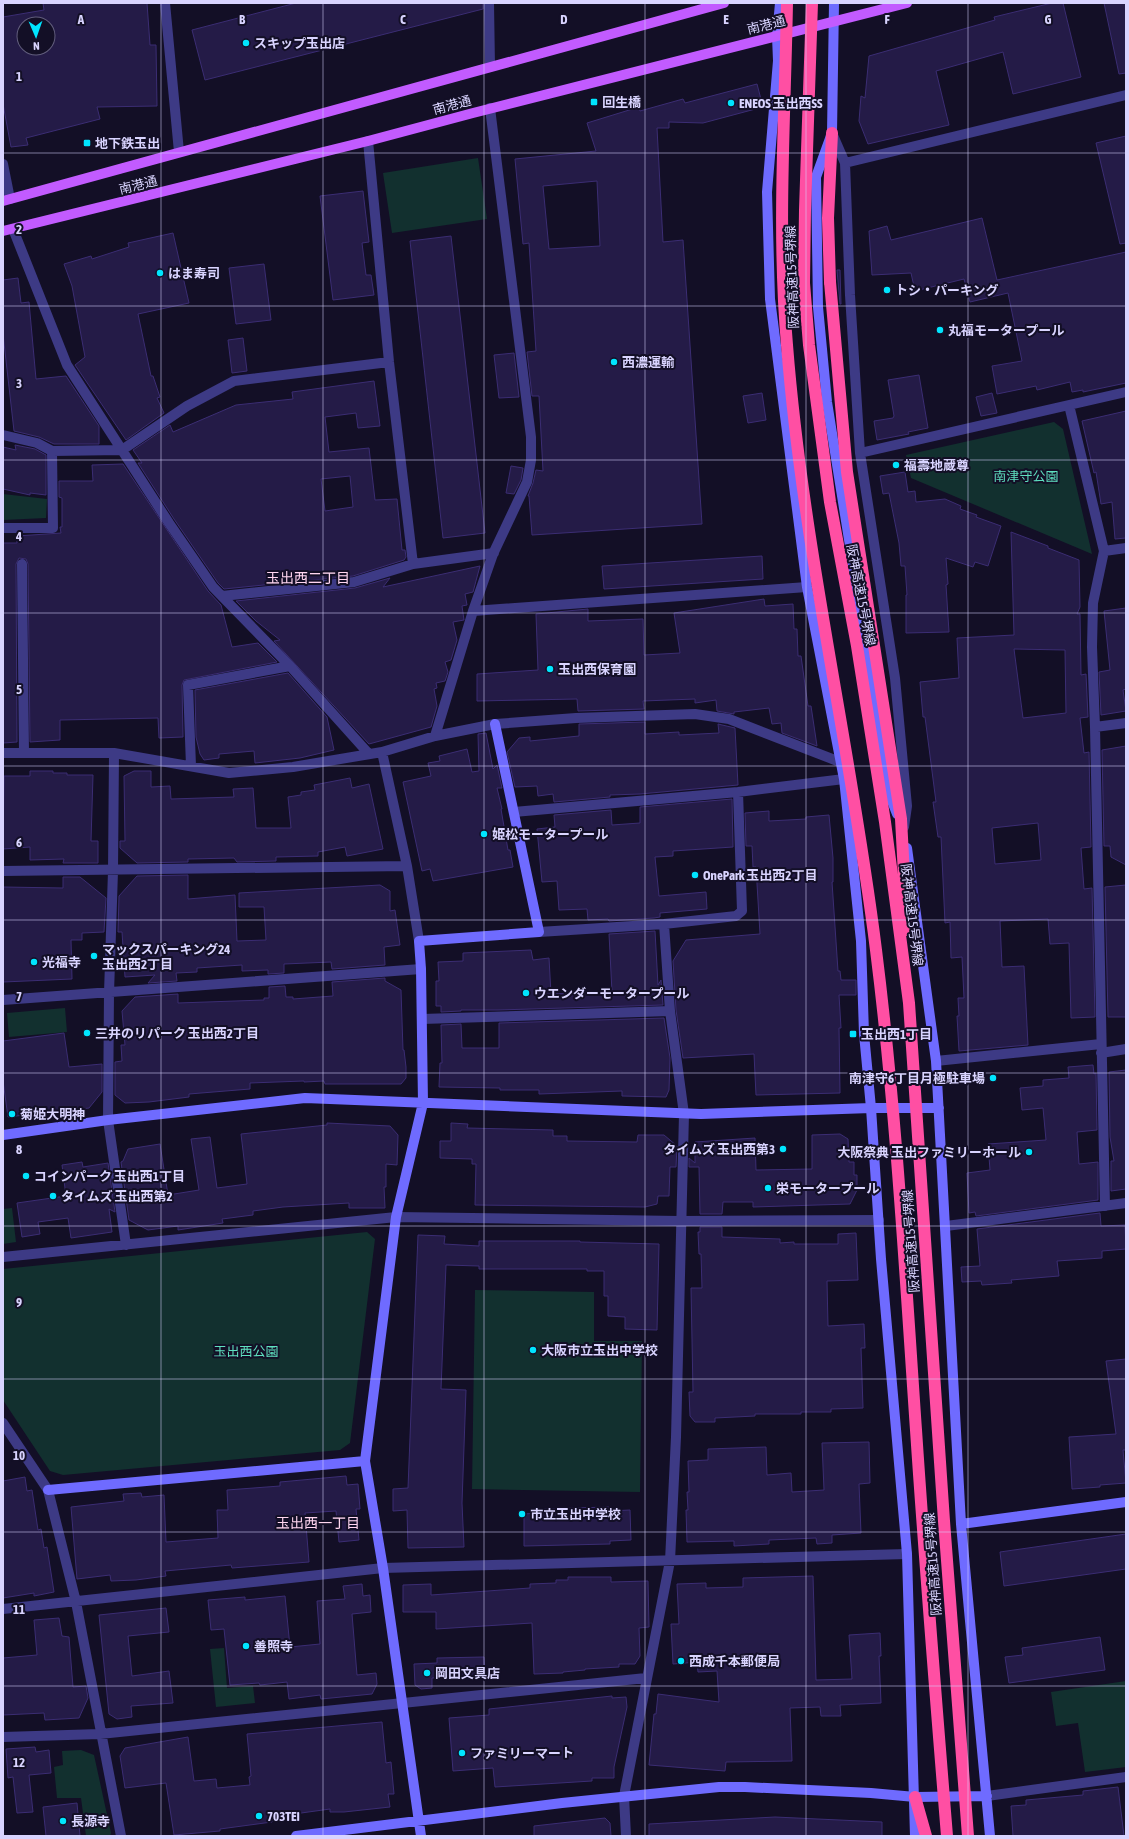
<svg xmlns="http://www.w3.org/2000/svg" width="1129" height="1839" viewBox="0 0 1129 1839" font-family="'Asap Condensed','Noto Sans JP',sans-serif">
  <style>
    .green { fill: #12302f }
    .building { fill: #241b47; stroke: #3b2d73; fill-rule: evenodd }
    .lines { fill: none; stroke-linecap: round; stroke-linejoin: round }
    .street { stroke: #3d3a85; stroke-width: 10 }
    .secondary { stroke: #6f6bff; stroke-width: 10 }
    .primary { stroke: #c25bff; stroke-width: 10 }
    .highway { stroke: #ff4fa3; stroke-width: 12 }
    .highway-bridge { stroke: #ff4fa3; stroke-width: 12 }
    .grid { fill: none; stroke: #d9d4ff; stroke-width: 1; stroke-opacity: 0.55 }
    .poi-dot { fill: #00e5ff; stroke: #130f26; stroke-width: 1.5 }
    .labels { text-anchor: middle; dominant-baseline: central; stroke-width: 4; stroke-linejoin: round; paint-order: stroke }
    .street-label { font-size: 13px; fill: #d9d4ff; stroke: #130f26 }
    .poi-label { font-size: 13px; font-weight: bold; fill: #d9d4ff; stroke: #130f26; text-anchor: start }
    .park-label { font-size: 13px; fill: #5fe0c0; stroke: #130f26 }
    .neighbourhood-label { font-size: 14px; fill: #ffd6f0; stroke: #130f26 }
    .grid-label { font-size: 13px; text-anchor: middle; font-weight: bold; fill: #d9d4ff; stroke: #130f26; stroke-width: 4; stroke-linejoin: round; paint-order: stroke }
  </style>
  <rect width="100%" height="100%" fill="#130f26"/>
  <path class="green" d="M478,158L487,219L392,233L383,173Z
    M1054,422L1063,429L1092,554L911,478L906,455Z
    M3,494L47,499L46,518L3,520Z
    M65,1008L67,1032L9,1037L7,1013Z
    M12,1208L16,1242L3,1244V1209Z
    M367,1232L375,1239L350,1443L340,1450L63,1475L50,1471L3,1400V1269Z
    M475,1290L594,1292V1341H642L640,1492L472,1489Z
    M224,1648L227,1688L253,1686L255,1703L216,1707L210,1649Z
    M1126,1681V1767L1085,1772L1078,1723L1056,1726L1051,1692Z
    M81,1750L94,1755L111,1833L110,1836H86L81,1798H57L54,1767L63,1765L62,1751Z"/>
  <path class="building" d="M43,3H147L150,45H156L157,106L97,107L100,119L26,138L28,145L11,147L3,104V17L44,10ZM24,24H48V48H24Z
    M296,3H483V9L205,80L192,30Z
    M1052,3H1063L1081,77L1013,94L1003,52L936,71L949,125L868,144L859,121L861,96L865,98L869,56L995,20L994,17Z
    M1104,3H1126V73L1119,74Z
    M757,84L763,107L703,123L669,122V128H657L663,242L683,240L702,524L532,535L529,496H528L533,483L536,470L543,471L539,396H532L527,352L536,351L529,243L523,244L515,159L596,151L587,123L639,107L640,111L683,99L685,103ZM597,181L600,246L549,249L543,186Z
    M1126,136V243L1120,244L1096,143Z
    M363,191L369,242L362,243L366,275H371L374,295L333,300L320,196Z
    M982,218L997,280L1126,252V383L1083,392V390L1072,392L1070,382L1037,390L1036,386L997,394L992,366L1022,361L1008,293L970,302L964,279L915,291L911,273L872,275L869,231L887,226L891,240Z
    M173,233L189,303L138,314L151,376H153L160,397L157,398L164,413L126,440L75,365L85,357L72,286L64,264L91,256L92,259L129,247L128,243Z
    M451,236L485,533L443,538L410,241Z
    M264,264L271,320L236,324L229,268Z
    M837,270H840L841,304H840Z
    M18,278L21,303L29,302L36,379L66,376L99,426V444H54L39,437L14,431L3,334V280Z
    M243,338L247,371L232,373L228,340Z
    M514,353L519,397L499,398L494,355Z
    M919,375L928,428L908,432L909,434L877,440L874,421L893,418L894,416L888,380Z
    M374,381L380,426L358,428L356,413L325,417L329,452L369,448L375,500L397,499L402,550H405L406,557L404,560L353,576L224,589L218,583L174,519L138,463H142L133,450L170,425L173,432L236,405L293,399L292,392ZM350,476L353,507L325,511L321,479Z
    M762,393L766,420L748,423L743,396Z
    M992,393L997,413L981,416L976,397Z
    M1126,411V538L1115,539L1112,502L1101,504L1096,472L1094,473L1082,421Z
    M15,445L35,449L46,455V495L30,493V495L3,489V447L16,450Z
    M123,464L208,591L221,605L232,647L258,643L277,662L184,680L182,685L183,737L159,738L158,718L60,720V740L30,742L28,564L26,559L19,558L16,564L17,742L3,743V543H17V536L61,533L60,527H62V498L59,497V481H93L92,465Z
    M511,466L523,468L521,480L514,494L506,493Z
    M905,472L908,492L915,491L916,502L945,499L961,506L960,509L977,515L976,517L1001,526L988,566L975,562L973,567L946,558L948,584L946,585L949,632L906,633V595H907L905,566H901L899,543L889,493L883,494L880,476Z
    M1011,532L1048,546V548L1079,560L1080,607L1077,614H1080L1081,675L1086,674L1088,717L1080,718L1084,753L1089,752L1091,847L1081,848L1084,889L1092,888L1095,1017L1071,1018L1069,943L1050,944L1048,919L1000,921L1002,967L1024,966L1028,1045L959,1051L957,1016H959L958,998H964L962,957L951,958L950,922L945,923L941,837H938L933,802H936L925,717H923L920,682L959,678L957,638L1014,635ZM1014,649L1065,650L1066,713L1023,718ZM1038,823L1041,860L995,864L992,828Z
    M762,556L763,579L604,589L602,566Z
    M480,566L473,592L465,594L467,605L462,606L464,620L453,622L457,640L451,660L445,662L448,672L445,681L436,683L437,688L434,689L437,706L431,727L369,744L274,641L280,640L256,621L236,601L355,588L390,578L383,587Z
    M764,599L765,606L793,604L794,629H797L798,656H801L808,706H811L817,746L782,733L781,723L772,724L769,708L734,712V714L717,711L716,700L695,703V699L643,701L644,709L578,711L577,699L477,701V674L538,670L536,614L588,609V621L643,619L644,655L680,653L674,613Z
    M1126,608V689L1123,690L1126,711L1101,715L1099,672L1110,670L1104,611Z
    M288,673L327,717L334,750L300,758L255,763L254,751L219,754V758L204,760L200,754L196,737L195,690Z
    M645,722V734L679,732V735L719,733L718,724L735,728L738,785L640,794L610,795V797L554,802L553,794L538,796L537,786L515,787L507,752L519,738L530,737V741L579,736V724Z
    M486,733L493,769L497,765L502,788H497L502,809H501L508,850H510L513,867L433,881L430,869L422,871L403,782L431,776L428,763L440,761L439,756L467,749L472,772L479,771L478,734Z
    M1126,746V865L1111,857L1110,846H1104L1102,750Z
    M30,771H53V773H67V775H93L91,841H98V863H63L64,859L30,860V847L3,849L4,776H30Z
    M134,771H151V787L170,786L171,799L234,797L233,789L253,788L256,828H291L288,797L301,795V792L315,790L314,785L350,778L352,788L369,784L383,849L347,856L345,847L318,852V856L276,857V861L237,862L234,858L188,859V862L137,863L120,848V841H125L124,776Z
    M732,799L733,847L673,851V856L655,857L659,896L706,892L707,909L660,913V917L654,918L609,921L608,919L588,920L587,909L559,910L557,881L542,882L537,829L555,827L554,815L611,810L612,825L640,823V807Z
    M769,811V821L806,819V817L829,815L833,858V882H832L838,971H840L841,980H856V995H839L841,1028H839L840,1093L756,1095L754,1054L683,1058L676,1010L673,961L686,940L760,934L756,867H753L752,846H746L745,813Z
    M188,875V899L235,895L237,941L266,940L264,907H239V893L380,885L390,891V911L395,910L400,945L384,947L385,965L332,969L331,962L284,964V973L268,974V970L242,971V965L197,968V972L176,973L177,981L148,983L155,975L125,977L122,932H118L119,896L137,876Z
    M63,877H80L106,898L104,932L82,933V940H71L72,979L3,982V887L63,888Z
    M1126,885V1017H1108L1105,887Z
    M655,931L658,985L661,980L663,1005L498,1010H461V1011L441,1012V1006H436V981H439L438,962L463,961V953L531,950L533,960L549,958L551,994L612,992L609,934Z
    M385,978V981L401,990L403,1050H404L406,1067V1078L401,1084H325L324,1081L304,1082V1081L250,1083V1089L189,1094V1097L149,1102L125,1103L115,1095V1062L122,1061L121,1045H125L122,1011L135,997L178,994V1003L264,1000V998H269V987L285,986L286,997H293V999L333,996L332,982Z
    M664,1018L670,1058L669,1090L666,1097L622,1096V1091L539,1094V1090H500V1088L439,1087L440,1063H442L441,1025L461,1024L462,1048H499V1023Z
    M64,1033L69,1067L102,1064V1092L89,1108L33,1115V1114L8,1117L3,1081V1041Z
    M1093,1065L1094,1074L1096,1073L1097,1130L1077,1132L1079,1164L1098,1162V1200L976,1216L975,1212L969,1213L967,1173L990,1170L988,1144L1046,1140L1043,1108L1022,1110L1020,1088L1043,1086V1080L1069,1078L1068,1067Z
    M1126,1070V1189L1111,1191V1161H1114L1110,1137L1109,1072Z
    M327,1123L390,1126L398,1135L397,1165L386,1164V1187H384L385,1208H349V1203L283,1207L253,1211V1215L222,1219L223,1223L178,1230V1226L148,1230L129,1220L121,1162L123,1161L128,1149L160,1144L168,1195L199,1190L191,1139L210,1137L217,1188L247,1184L241,1134L327,1125Z
    M451,1123L468,1124L467,1128L553,1130V1136H567V1141L637,1142L638,1135H664L677,1146L676,1167H670L669,1196H658L657,1204L645,1207L475,1205L476,1164H472V1159L440,1158V1141H451Z
    M840,1134L848,1139L849,1162H854V1175H857V1190L850,1204L753,1207V1202H723L722,1214H700L699,1167H689V1158L695,1163V1142L755,1138L756,1170L812,1169V1135Z
    M82,1162L83,1167L108,1163L115,1212L109,1209L112,1232L71,1238L68,1218L38,1222L40,1234L22,1237L17,1203L66,1196L62,1165Z
    M1100,1213L1101,1226L1125,1225L1126,1249L1102,1251V1258L1057,1261L1059,1276L1011,1280L1012,1283L982,1285L981,1281L962,1282L961,1267L980,1266L977,1229Z
    M700,1227H722V1237L780,1239V1243L794,1242V1244H838V1234L856,1233L858,1280L827,1281L828,1326L864,1324L865,1348H861L863,1408L831,1409V1412H801V1414H755V1416L715,1418V1422H695L690,1416L689,1392H693L691,1288H702L701,1254H699L698,1232H700Z
    M418,1235L445,1236L444,1244L479,1246V1241H580V1242L659,1244L657,1330L625,1329V1317L608,1316V1296H604V1271H587V1269H479V1266L446,1265L441,1389L466,1390L462,1503L464,1547L408,1548L407,1510L393,1511V1489L408,1488Z
    M1126,1359V1450H1123L1126,1483L1100,1485V1487L1072,1489L1069,1437L1116,1434L1106,1361Z
    M869,1442L870,1483L859,1484L861,1533L832,1535V1543L817,1544L816,1538L769,1540V1544L734,1546V1541L687,1542L686,1510H688L687,1492H689L688,1461L708,1460V1449L766,1447L767,1475L791,1473L792,1492L824,1490L822,1443Z
    M346,1476L347,1485L358,1484L360,1509H356L359,1540L339,1542L336,1511L305,1513L309,1562L232,1568L231,1565L165,1571L166,1576L136,1580L111,1581L110,1575L77,1579L71,1507L124,1501L123,1494L141,1493L142,1497L164,1495L166,1542L218,1538L217,1510H228L227,1490L280,1486V1482Z
    M25,1477L27,1491L32,1490L38,1530L41,1529L44,1548L47,1547L54,1592L34,1596V1593L3,1598V1481Z
    M609,1507V1511L630,1510L631,1540L610,1541V1544L524,1546V1514L538,1513V1509Z
    M1126,1534V1569L1004,1586L1000,1552Z
    M813,1576L816,1680L852,1679L849,1635L880,1633L881,1656H879L881,1703L840,1705L841,1716H821L820,1707L790,1708L792,1761L726,1762L725,1771L649,1765L654,1714H656L658,1694L719,1702L717,1671L698,1672L697,1662L673,1664L671,1624H679L677,1584L706,1583V1588L743,1587V1578Z
    M568,1577H611V1582L648,1581L649,1627L639,1628L640,1656L635,1664H619V1667L585,1669V1670L563,1672V1673L534,1674L532,1623L436,1629V1612H403V1585L431,1584V1595L530,1588V1584L556,1583V1580H568Z
    M362,1584L363,1596L370,1595L371,1612L352,1614L357,1675L376,1673L377,1684L372,1694L321,1699L320,1695L289,1699L287,1682L260,1685L259,1683L230,1685L224,1629L211,1630L208,1600L245,1597V1600L285,1596L290,1647L320,1644L317,1601L345,1599L343,1586Z
    M166,1608L169,1632L128,1636L132,1676L169,1671L173,1703L131,1706L132,1717L117,1719L109,1714L99,1615Z
    M59,1618L62,1636L69,1637L73,1687L86,1686L88,1698L79,1718L45,1720L44,1713L3,1715V1658L37,1655L34,1620Z
    M1100,1637L1105,1670L1009,1683L1005,1657L1023,1655L1022,1648Z
    M484,1657L485,1676L432,1678V1688L421,1689L415,1685L414,1664L437,1663V1658Z
    M612,1696V1698L626,1697L627,1707L614,1767V1778H592V1781L495,1787L493,1768L453,1771L449,1718L489,1715V1709Z
    M382,1722L386,1763L391,1762L394,1794H388L390,1807L344,1812H330V1809L294,1814V1816L272,1818V1822L220,1829V1831L174,1835L166,1783L125,1788L120,1756L125,1748L188,1737L194,1781L216,1779L217,1788L250,1785L249,1777L251,1776L247,1734Z
    M35,1747L36,1752L49,1750L51,1773L29,1775L33,1812L17,1813L13,1777L8,1778L6,1749Z
    M1118,1787L1124,1836H1013L1011,1806L1026,1805V1800L1083,1795V1791Z
    M77,1803L80,1836H46L43,1807Z
    M775,1817L882,1822V1836H649V1824Z
    M605,1818L610,1823L611,1836H534V1826Z"/>
  <g class="lines">
    <path class="street" d="M165,3L179,152
      M489,3L490,67
      M832,133L845,163L850,295L860,453L895,678L907,806L904,827
      M368,141L389,362L413,564
      M845,163L1126,95
      M3,164L10,199
      M13,229L67,365L169,523L213,587L290,666L369,754
      M1069,405L1104,551L1093,603L1092,647L1095,727L1105,1206
      M3,435L37,443L52,451L122,450L187,406L234,381L389,362
      M860,453L1126,392
      M3,528H53L52,451
      M1104,551L1126,548
      M22,564L24,753
      M222,596L354,582L413,564L494,553
      M473,611L807,587
      M1095,727L1126,723
      M435,736L473,611L493,554L527,482L531,460V437L490,108
      M382,752L407,866L419,941
      M3,753H114L229,773L293,767L382,752L435,736L495,724L576,718L695,714L729,719L840,762
      M114,753L113,871L109,993L108,1120L126,1245
      M191,766L188,685L290,666
      M514,812L738,792L844,779
      M3,871L407,866
      M539,932L664,924L736,916L742,911L738,792
      M3,1000L421,969
      M422,1019L670,1011
      M1101,1053L1126,1049
      M936,1061L1101,1044
      M946,1226L1126,1203
      M3,1257L396,1217L680,1221L879,1220
      M3,1423L48,1490L76,1602L121,1836
      M3,1609L383,1568L907,1554
      M3,1737L100,1734L646,1678
      M987,1796L1126,1777
      M626,1836L624,1796L670,1561L676,1437L684,1114L670,1011L664,924"/>
    <path class="secondary" d="M780,3L777,36L778,61L767,192L770,299L807,587L844,779L861,941L864,1034L871,1108L881,1259L907,1554L915,1836
      M834,3L832,133L816,177L818,307L827,402L890,796L897,814
      M907,848L936,1061L961,1524L990,1836
      M3,1135L108,1120L305,1098L701,1114L871,1108H939
      M48,1490L365,1461
      M961,1524L1126,1502
      M296,1836L562,1803L719,1787H745L871,1793L915,1797L987,1796
      M421,1836L383,1568L365,1461L396,1217L423,1103L421,969L419,941L539,932L495,724"/>
    <path class="primary" d="M3,201L724,3
      M3,231L368,141L473,113L907,3"/>
    <path class="highway" d="M830,282L828,218L832,133
      M915,1797L926,1836"/>
    <path class="highway-bridge" d="M787,3C785,117 777,231 787,345C803,549 851,748 876,950C896,1109 905,1270 916,1430C925,1565 936,1701 947,1836
      M812,3L805,210L804,283L809,345L830,502L857,646L885,822L909,1003L944,1521L968,1836
      M830,282L847,472L901,819L907,930"/>
  </g>
  <path class="grid" d="M161,3V1836M323,3V1836M484,3V1836M645,3V1836M806,3V1836M968,3V1836M3,153H1126M3,306H1126M3,460H1126M3,613H1126M3,766H1126M3,920H1126M3,1073H1126M3,1226H1126M3,1379H1126M3,1532H1126M3,1686H1126"/>
  <g class="poi-dot">
    <circle cx="246" cy="43" r="4"/>
    <rect x="590" y="98" width="8" height="8" rx="2"/>
    <circle cx="731" cy="103" r="4"/>
    <rect x="83" y="139" width="8" height="8" rx="2"/>
    <circle cx="160" cy="273" r="4"/>
    <circle cx="887" cy="290" r="4"/>
    <circle cx="940" cy="330" r="4"/>
    <circle cx="614" cy="362" r="4"/>
    <circle cx="896" cy="465" r="4"/>
    <circle cx="550" cy="669" r="4"/>
    <circle cx="484" cy="834" r="4"/>
    <circle cx="695" cy="875" r="4"/>
    <circle cx="94" cy="956" r="4"/>
    <circle cx="34" cy="962" r="4"/>
    <circle cx="526" cy="993" r="4"/>
    <circle cx="87" cy="1033" r="4"/>
    <rect x="849" y="1030" width="8" height="8" rx="2"/>
    <circle cx="993" cy="1078" r="4"/>
    <circle cx="12" cy="1114" r="4"/>
    <circle cx="783" cy="1149" r="4"/>
    <circle cx="1029" cy="1152" r="4"/>
    <circle cx="26" cy="1176" r="4"/>
    <circle cx="768" cy="1188" r="4"/>
    <circle cx="53" cy="1196" r="4"/>
    <circle cx="533" cy="1350" r="4"/>
    <circle cx="522" cy="1514" r="4"/>
    <circle cx="246" cy="1646" r="4"/>
    <circle cx="681" cy="1661" r="4"/>
    <circle cx="427" cy="1673" r="4"/>
    <circle cx="462" cy="1753" r="4"/>
    <circle cx="259" cy="1816" r="4"/>
    <circle cx="63" cy="1821" r="4"/>
  </g>
  <g class="labels">
    <g class="street-label">
      <text transform="translate(766 25) rotate(-14)">南港通</text>
      <text transform="translate(452 105) rotate(-15)">南港通</text>
      <text transform="translate(138 185) rotate(-14)">南港通</text>
      <text transform="translate(792 277) rotate(-92)">阪神高速15号堺線</text>
      <text transform="translate(861 595) rotate(79)">阪神高速15号堺線</text>
      <text transform="translate(912 915) rotate(83)">阪神高速15号堺線</text>
      <text transform="translate(911 1241) rotate(-94)">阪神高速15号堺線</text>
      <text transform="translate(933 1564) rotate(-94)">阪神高速15号堺線</text>
    </g>
    <g class="poi-label">
      <text x="254" y="43">スキップ玉出店</text>
      <text x="602" y="102">回生橋</text>
      <text x="739" y="103">ENEOS 玉出西SS</text>
      <text x="95" y="143">地下鉄玉出</text>
      <text x="168" y="273">はま寿司</text>
      <text x="895" y="290">トシ・パーキング</text>
      <text x="948" y="330">丸福モータープール</text>
      <text x="622" y="362">西濃運輸</text>
      <text x="904" y="465">福壽地蔵尊</text>
      <text x="558" y="669">玉出西保育園</text>
      <text x="492" y="834">姫松モータープール</text>
      <text x="703" y="875">OnePark 玉出西2丁目</text>
      <text x="102" y="949">マックスパーキング24<tspan x="102" dy="15">玉出西2丁目</tspan></text>
      <text x="42" y="962">光福寺</text>
      <text x="534" y="993">ウエンダーモータープール</text>
      <text x="95" y="1033">三井のリパーク 玉出西2丁目</text>
      <text x="861" y="1034">玉出西1丁目</text>
      <text x="985" y="1078" text-anchor="end">南津守6丁目月極駐車場</text>
      <text x="20" y="1114">菊姫大明神</text>
      <text x="775" y="1149" text-anchor="end">タイムズ 玉出西第3</text>
      <text x="1021" y="1152" text-anchor="end">大阪祭典 玉出ファミリーホール</text>
      <text x="34" y="1176">コインパーク 玉出西1丁目</text>
      <text x="776" y="1188">栄モータープール</text>
      <text x="61" y="1196">タイムズ 玉出西第2</text>
      <text x="541" y="1350">大阪市立玉出中学校</text>
      <text x="530" y="1514">市立玉出中学校</text>
      <text x="254" y="1646">善照寺</text>
      <text x="689" y="1661">西成千本郵便局</text>
      <text x="435" y="1673">岡田文具店</text>
      <text x="470" y="1753">ファミリーマート</text>
      <text x="267" y="1816">703TEI</text>
      <text x="71" y="1821">長源寺</text>
    </g>
    <g class="park-label">
      <text x="1026" y="476">南津守公園</text>
      <text x="246" y="1351">玉出西公園</text>
    </g>
    <g class="neighbourhood-label">
      <text x="308" y="578">玉出西二丁目</text>
      <text x="318" y="1523">玉出西一丁目</text>
    </g>
  </g>
  <g class="grid-label">
    <text x="81" y="24">A</text>
    <text x="242" y="24">B</text>
    <text x="403" y="24">C</text>
    <text x="564" y="24">D</text>
    <text x="726" y="24">E</text>
    <text x="887" y="24">F</text>
    <text x="1048" y="24">G</text>
    <text x="19" y="81">1</text>
    <text x="19" y="234">2</text>
    <text x="19" y="388">3</text>
    <text x="19" y="541">4</text>
    <text x="19" y="694">5</text>
    <text x="19" y="847">6</text>
    <text x="19" y="1001">7</text>
    <text x="19" y="1154">8</text>
    <text x="19" y="1307">9</text>
    <text x="19" y="1460">10</text>
    <text x="19" y="1614">11</text>
    <text x="19" y="1767">12</text>
  </g>
  <rect width="1129" height="1839" fill="none" stroke="#d9d4ff" stroke-width="8"/>
  <g transform="translate(36 36) rotate(178)"><circle r="19" fill="#130f26" stroke="#625e7d"/>
  <path d="M0-3L7 15L0 10L-7 15Z" fill="#00e5ff"/>
  <text y="-6" font-size="11" font-weight="bold" text-anchor="middle" fill="#d9d4ff">N</text>
  </g>
</svg>
